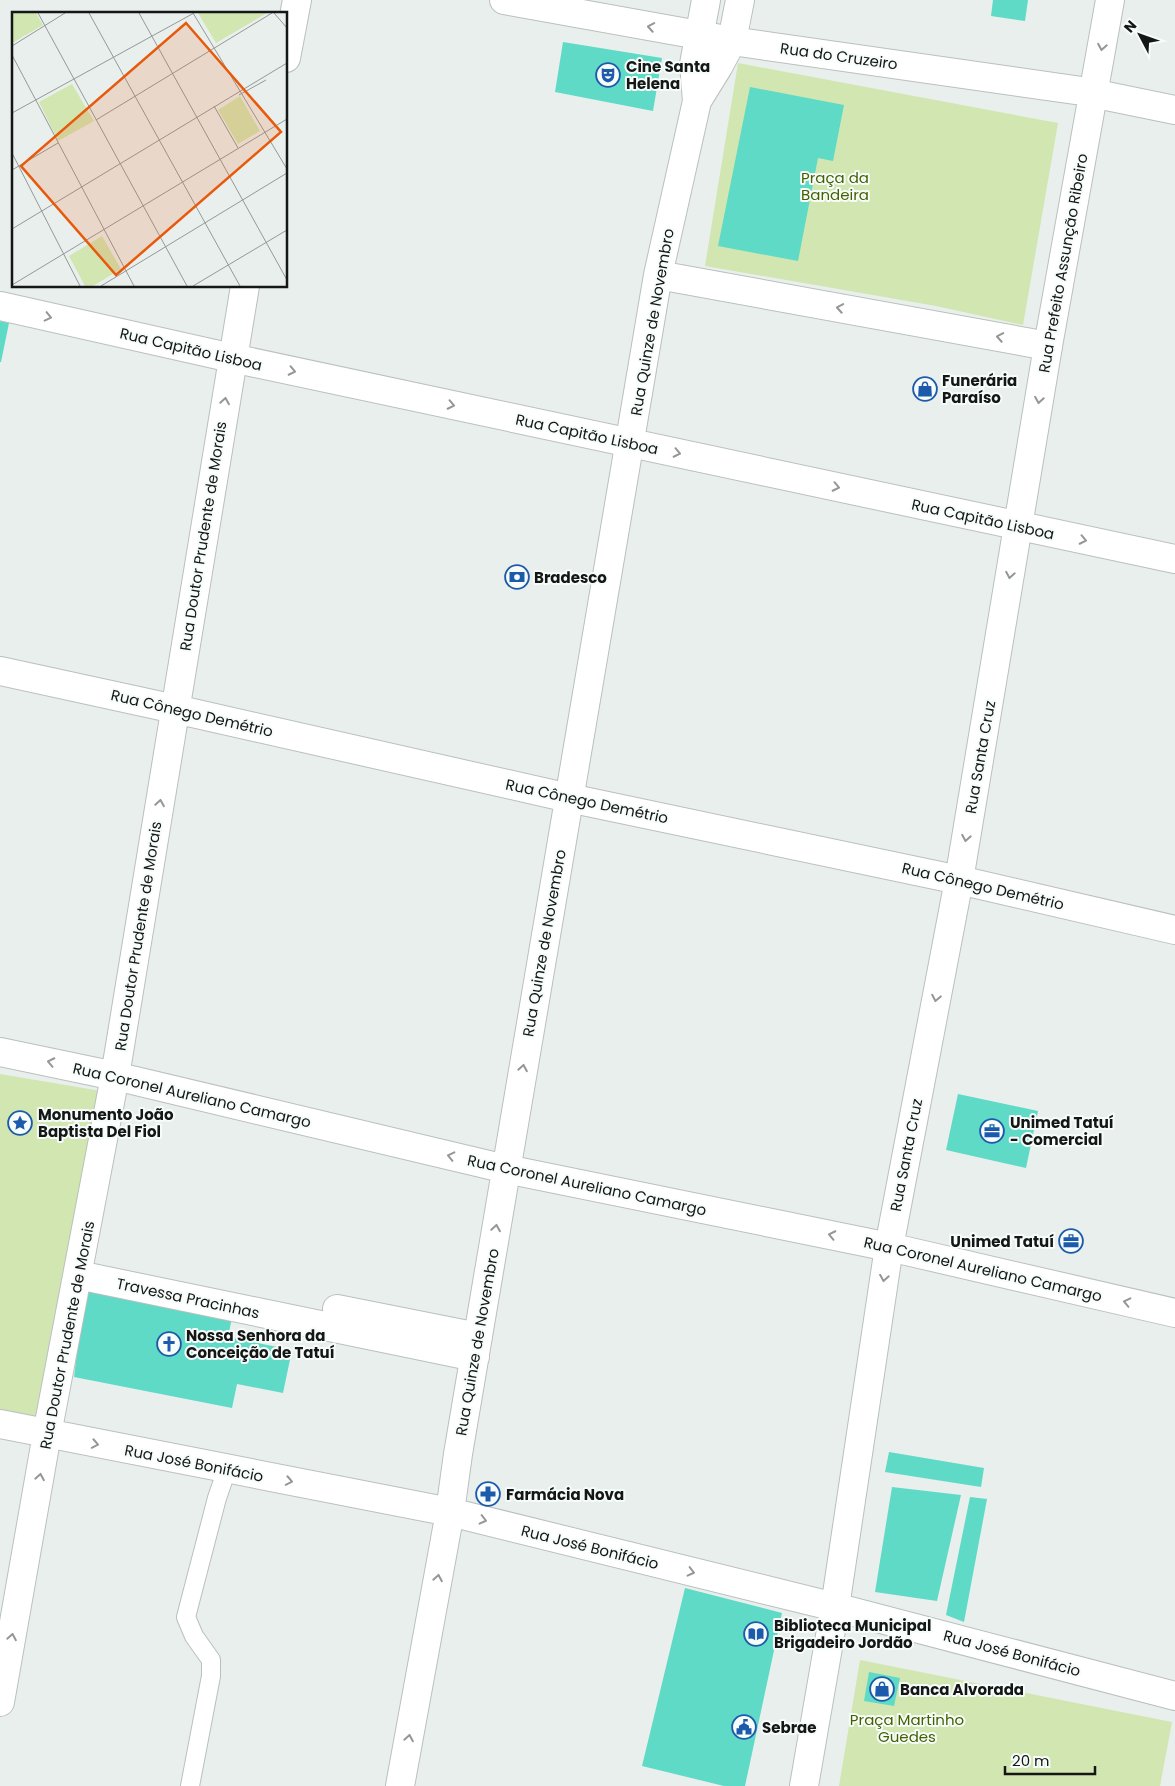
<svg xmlns="http://www.w3.org/2000/svg" width="1175" height="1786" viewBox="0 0 1175 1786" font-family="Poppins,sans-serif">
  <style>
    .green { fill: #d1e6b1 }
    .building { fill: #5edac7 }
    .lines { fill: none; stroke-linecap: round; stroke-linejoin: round }
    .lane-casing { stroke: #bac0bd; stroke-width: 20 }
    .street-casing { stroke: #bac0bd; stroke-width: 30 }
    .secondary-casing { stroke: #bac0bd; stroke-width: 30 }
    .lane { stroke: #fff; stroke-width: 18 }
    .street { stroke: #fff; stroke-width: 28 }
    .secondary { stroke: #fff; stroke-width: 28 }
    .oneway { stroke: #959796 }
    .labels { text-anchor: middle; dominant-baseline: central; stroke-width: 4; stroke-linejoin: round; paint-order: stroke }
    .street-label { font-size: 15px; fill: #141715; stroke: #f6fcf9 }
    .poi-label { font-size: 15px; font-weight: bold; fill: #141715; stroke: #f6fcf9; text-anchor: start }
    .park-label { font-size: 15px; fill: #466000; stroke: #f6fcf9 }
    .inset-road { fill: none; stroke: #949996; stroke-width: 1 }
    .view { fill: #e8590c; fill-opacity: 0.15; stroke: #e8590c; stroke-width: 2.5 }
    .inset-edge { fill: none; stroke: #141715; stroke-width: 2.5 }
  </style>
  <rect width="100%" height="100%" fill="#e9efec"/>
  <path class="green" d="M738,63L1058,123L1023,325L936,306L705,266Z
    M0,1074L107,1092L38,1420L0,1410Z
    M860,1660L1172,1722L1160,1786H839Z"/>
  <path class="building" d="M993,0H1028L1025,21L991,16Z
    M563,42L662,58L653,111L555,92Z
    M750,87L844,105L833,161L818,158L798,261L718,246Z
    M0,321L9,323L1,362H0Z
    M958,1094L1038,1111L1026,1168L946,1150Z
    M85,1287L233,1313L228,1337L292,1350L283,1393L237,1384L232,1408L74,1377Z
    M889,1452L984,1468L981,1487L885,1472Z
    M892,1487L961,1495L937,1601L875,1592Z
    M970,1497L987,1499L964,1622L946,1615Z
    M685,1588L782,1613L745,1786H724L642,1766Z
    M869,1672L900,1678L894,1706L864,1701Z"/>
  <g class="lines">
    <g class="lane-casing">
      <path id="lane" d="M190,1786L211,1676V1660L194,1636L186,1617L217,1498L227,1469"/>
    </g>
    <g class="street-casing">
      <path id="street" d="M286,58L297,0
        M697,101L718,67L732,41L740,0
        M658,275L1048,346
        M0,671L175,709L569,798L959,880L1175,930
        M0,1052L115,1076L506,1169L889,1247L1175,1313
        M78,1275L475,1357
        M337,1309L478,1337
        M0,1424L450,1512L835,1607L1175,1696
        M0,1702L47,1434L115,1076L245,286
        M400,1786L450,1512L458,1454L658,275L697,101L694,64L706,0"/>
    </g>
    <g class="secondary-casing">
      <path id="secondary" d="M504,0L732,41L1082,91L1175,110
        M0,306L232,358L1175,559
        M804,1786L835,1607L889,1247L959,880L1048,346L1110,0"/>
    </g>
    <use href="#lane" class="lane"/>
    <use href="#street" class="street"/>
    <use href="#secondary" class="secondary"/>
  </g>
  <defs><path id="oneway-chevron" d="M-2-3.5L2.5 0L-2 3.5" fill="none" stroke-width="1.6" stroke-linecap="round" stroke-linejoin="round" transform="scale(1.25)"/></defs>
  <g class="oneway">
    <use href="#oneway-chevron" transform="translate(651 27) rotate(-170)"/>
    <use href="#oneway-chevron" transform="translate(1102 47) rotate(100)"/>
    <use href="#oneway-chevron" transform="translate(840 308) rotate(-170)"/>
    <use href="#oneway-chevron" transform="translate(48 317) rotate(13)"/>
    <use href="#oneway-chevron" transform="translate(1000 337) rotate(-170)"/>
    <use href="#oneway-chevron" transform="translate(292 371) rotate(12)"/>
    <use href="#oneway-chevron" transform="translate(1039 400) rotate(99)"/>
    <use href="#oneway-chevron" transform="translate(225 401) rotate(-81)"/>
    <use href="#oneway-chevron" transform="translate(451 405) rotate(12)"/>
    <use href="#oneway-chevron" transform="translate(677 453) rotate(12)"/>
    <use href="#oneway-chevron" transform="translate(836 487) rotate(12)"/>
    <use href="#oneway-chevron" transform="translate(1083 540) rotate(12)"/>
    <use href="#oneway-chevron" transform="translate(1010 575) rotate(100)"/>
    <use href="#oneway-chevron" transform="translate(160 803) rotate(-81)"/>
    <use href="#oneway-chevron" transform="translate(966 838) rotate(100)"/>
    <use href="#oneway-chevron" transform="translate(936 998) rotate(101)"/>
    <use href="#oneway-chevron" transform="translate(51 1062) rotate(-168)"/>
    <use href="#oneway-chevron" transform="translate(523 1068) rotate(-80)"/>
    <use href="#oneway-chevron" transform="translate(451 1156) rotate(-167)"/>
    <use href="#oneway-chevron" transform="translate(496 1228) rotate(-81)"/>
    <use href="#oneway-chevron" transform="translate(832 1235) rotate(-168)"/>
    <use href="#oneway-chevron" transform="translate(884 1278) rotate(99)"/>
    <use href="#oneway-chevron" transform="translate(1127 1302) rotate(-167)"/>
    <use href="#oneway-chevron" transform="translate(95 1444) rotate(11)"/>
    <use href="#oneway-chevron" transform="translate(40 1477) rotate(-80)"/>
    <use href="#oneway-chevron" transform="translate(289 1481) rotate(11)"/>
    <use href="#oneway-chevron" transform="translate(483 1520) rotate(14)"/>
    <use href="#oneway-chevron" transform="translate(691 1572) rotate(14)"/>
    <use href="#oneway-chevron" transform="translate(438 1578) rotate(-80)"/>
    <use href="#oneway-chevron" transform="translate(12 1637) rotate(-80)"/>
    <use href="#oneway-chevron" transform="translate(409 1738) rotate(-80)"/>
  </g>
  <defs>
    <g id="theatre-ring" transform="scale(1.25)"><circle r="9.5" fill="#f6fcf9" stroke="#1e5aab" stroke-width="1.5"/><path d="M-5-5.5Q0-4 5-5.5V0Q5 5 0 6Q-5 5-5 0ZM-3.3-2.5H-1v1.5H-3.3ZM1-2.5H3.3v1.5H1ZM-2.8 1Q0 5.5 2.8 1Z" fill="#1e5aab"/></g>
    <g id="shop-ring" transform="scale(1.25)"><circle r="9.5" fill="#f6fcf9" stroke="#1e5aab" stroke-width="1.5"/><path d="M-5-2.5h2.3a2.7 3.5 0 0 1 5.4 0H5L5.5 6h-11ZM-1.5-2.5h3a1.5 2.3 0 0 0-3 0Z" fill="#1e5aab"/></g>
    <g id="bank-ring" transform="scale(1.25)"><circle r="9.5" fill="#f6fcf9" stroke="#1e5aab" stroke-width="1.5"/><path d="M-6-4H6V4H-6ZM0-2.3a2.3 2.3 0 1 0 0 4.6a2.3 2.3 0 1 0 0-4.6Z" fill="#1e5aab"/></g>
    <g id="sight-ring" transform="scale(1.25)"><circle r="9.5" fill="#f6fcf9" stroke="#1e5aab" stroke-width="1.5"/><path d="M0-6L1.8-2.2L6-1.7L2.9 1.2L3.7 5.4L0 3.3L-3.7 5.4L-2.9 1.2L-6-1.7L-1.8-2.2Z" fill="#1e5aab"/></g>
    <g id="office-ring" transform="scale(1.25)"><circle r="9.5" fill="#f6fcf9" stroke="#1e5aab" stroke-width="1.5"/><path d="M-6-3h4V-5.5h4V-3h4V5H-6ZM-1-4.5V-3h2v-1.5ZM-6 0V1H6V0Z" fill="#1e5aab"/></g>
    <g id="church-ring" transform="scale(1.25)"><circle r="9.5" fill="#f6fcf9" stroke="#1e5aab" stroke-width="1.5"/><path d="M-1.2-6h2.4v3.5h3.3v2.4h-3.3V6h-2.4V-.1h-3.3v-2.4h3.3Z" fill="#1e5aab"/></g>
    <g id="pharmacy-ring" transform="scale(1.25)"><circle r="9.5" fill="#f6fcf9" stroke="#1e5aab" stroke-width="1.5"/><path d="M-2-6h4v4h4v4h-4v4h-4v-4h-4v-4h4Z" fill="#1e5aab"/></g>
    <g id="library-ring" transform="scale(1.25)"><circle r="9.5" fill="#f6fcf9" stroke="#1e5aab" stroke-width="1.5"/><path d="M-6-4Q-3-5.5-.7-3.5V5Q-3 3-6 4ZM6-4Q3-5.5 .7-3.5V5Q3 3 6 4Z" fill="#1e5aab"/></g>
    <g id="civic-ring" transform="scale(1.25)"><circle r="9.5" fill="#f6fcf9" stroke="#1e5aab" stroke-width="1.5"/><path d="M-.6-6.5H3V-4.5H.6V-3L4-1V1h2V6H-6V1h2V-1L-.6-3ZM-1.2 2.5V6h2.4V2.5Z" fill="#1e5aab"/></g>
  </defs>
  <g fill-rule="evenodd">
    <use href="#theatre-ring" x="608" y="75"/>
    <use href="#shop-ring" x="925" y="389"/>
    <use href="#bank-ring" x="517" y="577"/>
    <use href="#sight-ring" x="20" y="1123"/>
    <use href="#office-ring" x="992" y="1131"/>
    <use href="#office-ring" x="1071" y="1241"/>
    <use href="#church-ring" x="169" y="1344"/>
    <use href="#pharmacy-ring" x="488" y="1494"/>
    <use href="#library-ring" x="756" y="1634"/>
    <use href="#shop-ring" x="882" y="1689"/>
    <use href="#civic-ring" x="744" y="1727"/>
  </g>
  <g class="labels">
    <g class="street-label">
      <text transform="translate(839 56) rotate(8)">Rua do Cruzeiro</text>
      <text transform="translate(1063 263) rotate(-80)">Rua Prefeito Assunção Ribeiro</text>
      <text transform="translate(652 322) rotate(-80)">Rua Quinze de Novembro</text>
      <text transform="translate(191 349) rotate(13)">Rua Capitão Lisboa</text>
      <text transform="translate(587 434) rotate(12)">Rua Capitão Lisboa</text>
      <text transform="translate(983 519) rotate(12)">Rua Capitão Lisboa</text>
      <text transform="translate(203 536) rotate(-81)">Rua Doutor Prudente de Morais</text>
      <text transform="translate(192 713) rotate(13)">Rua Cônego Demétrio</text>
      <text transform="translate(980 757) rotate(-80)">Rua Santa Cruz</text>
      <text transform="translate(587 801) rotate(12)">Rua Cônego Demétrio</text>
      <text transform="translate(983 886) rotate(13)">Rua Cônego Demétrio</text>
      <text transform="translate(138 936) rotate(-81)">Rua Doutor Prudente de Morais</text>
      <text transform="translate(544 943) rotate(-80)">Rua Quinze de Novembro</text>
      <text transform="translate(192 1095) rotate(13)">Rua Coronel Aureliano Camargo</text>
      <text transform="translate(906 1155) rotate(-79)">Rua Santa Cruz</text>
      <text transform="translate(587 1185) rotate(12)">Rua Coronel Aureliano Camargo</text>
      <text transform="translate(983 1269) rotate(13)">Rua Coronel Aureliano Camargo</text>
      <text transform="translate(188 1298) rotate(12)">Travessa Pracinhas</text>
      <text transform="translate(67 1335) rotate(-79)">Rua Doutor Prudente de Morais</text>
      <text transform="translate(477 1342) rotate(-80)">Rua Quinze de Novembro</text>
      <text transform="translate(194 1463) rotate(11)">Rua José Bonifácio</text>
      <text transform="translate(590 1547) rotate(14)">Rua José Bonifácio</text>
      <text transform="translate(1012 1653) rotate(15)">Rua José Bonifácio</text>
    </g>
    <g class="poi-label">
      <text x="626" y="66">Cine Santa<tspan x="626" dy="17">Helena</tspan></text>
      <text x="942" y="380">Funerária<tspan x="942" dy="17">Paraíso</tspan></text>
      <text x="534" y="577">Bradesco</text>
      <text x="38" y="1114">Monumento João<tspan x="38" dy="17">Baptista Del Fiol</tspan></text>
      <text x="1010" y="1122">Unimed Tatuí<tspan x="1010" dy="17">- Comercial</tspan></text>
      <text x="1054" y="1241" text-anchor="end">Unimed Tatuí</text>
      <text x="186" y="1335">Nossa Senhora da<tspan x="186" dy="17">Conceição de Tatuí</tspan></text>
      <text x="506" y="1494">Farmácia Nova</text>
      <text x="774" y="1625">Biblioteca Municipal<tspan x="774" dy="17">Brigadeiro Jordão</tspan></text>
      <text x="900" y="1689">Banca Alvorada</text>
      <text x="762" y="1727">Sebrae</text>
    </g>
    <g class="park-label">
      <text x="835" y="177">Praça da<tspan x="835" dy="17">Bandeira</tspan></text>
      <text x="907" y="1719">Praça Martinho<tspan x="907" dy="17">Guedes</tspan></text>
    </g>
  </g>
  <g transform="translate(12 12)">
    <rect width="275" height="275" fill="#e9efec"/>
    <path d="M0,1H24L31,13L0,31ZM186,1H255L204,31ZM60,72L82,109L46,129L27,90ZM228,84L248,119L226,132L206,98ZM90,224L109,257L81,274H73L57,244Z" fill="#d1e6b1"/>
    <path class="inset-road" d="M26,1L175,274M77,1L228,274M127,1L275,268M181,1L275,157M262,1L275,16M0,34L53,1M0,43L122,274M227,83L254,68M202,94L226,136M0,101L182,1M84,108L260,1M0,141L68,274M0,158L46,131M0,217L275,51M0,273L275,107M89,274L275,161M181,274L275,218"/>
    <path class="view" d="M174,11L269,120L104,263L9,154Z"/>
    <rect width="275" height="275" class="inset-edge"/>
  </g>
  <g transform="translate(1140 35) rotate(311)" stroke="#f6fcf9" stroke-width="4" paint-order="stroke">
  <path d="M0-4L9 19L0 12L-9 19Z" fill="#141715"/>
  <text y="-8" font-size="14" font-weight="bold" text-anchor="middle" fill="#141715">N</text>
  </g>
  <path d="M1005 1766v8h90v-8" fill="none" stroke="#141715" stroke-width="2.5"/>
  <text x="1012" y="1766" font-size="15" fill="#141715" stroke="#f6fcf9" stroke-width="4" paint-order="stroke">20 m</text>
</svg>
